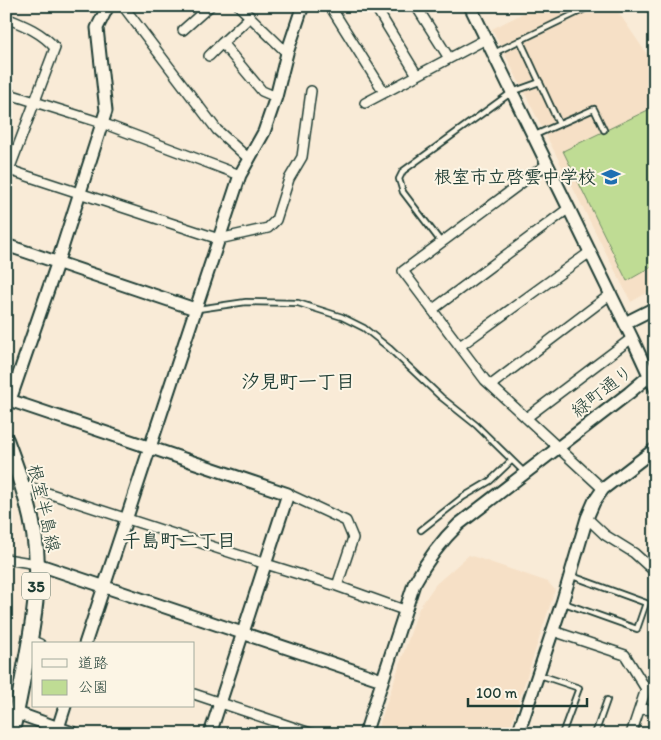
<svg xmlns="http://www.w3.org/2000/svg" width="661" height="740" viewBox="0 0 661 740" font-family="Itim,'Klee One',sans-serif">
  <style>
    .built { fill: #f6e0c6 }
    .green { fill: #bfdc94; stroke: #6f8c64 }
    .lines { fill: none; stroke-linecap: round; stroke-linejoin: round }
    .lane-casing { stroke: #1f3d34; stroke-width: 8 }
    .street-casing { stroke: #1f3d34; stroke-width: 12 }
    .secondary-casing { stroke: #1f3d34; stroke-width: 15 }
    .primary-casing { stroke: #1f3d34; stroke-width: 18 }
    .lane { stroke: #fcf5e5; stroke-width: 4.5 }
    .street { stroke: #fcf5e5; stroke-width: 9 }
    .secondary { stroke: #fcf5e5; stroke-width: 11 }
    .primary { stroke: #fcf5e5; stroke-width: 14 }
    .labels { text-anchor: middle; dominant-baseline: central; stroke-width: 4; stroke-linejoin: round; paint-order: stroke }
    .shield { fill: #fcf5e5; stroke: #617469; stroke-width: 1 }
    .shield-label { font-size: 16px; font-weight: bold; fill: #1f3d34 }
    .poi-label { font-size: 18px; font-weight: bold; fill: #1f3d34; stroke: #fcf5e5; text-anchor: end }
    .street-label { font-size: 18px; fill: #1f3d34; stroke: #fcf5e5 }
    .neighbourhood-label { font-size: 19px; font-weight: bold; fill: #1f3d34; stroke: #fcf5e5 }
  </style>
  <rect width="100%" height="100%" fill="#f9ebd7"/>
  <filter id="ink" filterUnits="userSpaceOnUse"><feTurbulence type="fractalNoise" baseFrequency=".02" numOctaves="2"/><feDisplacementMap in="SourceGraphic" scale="10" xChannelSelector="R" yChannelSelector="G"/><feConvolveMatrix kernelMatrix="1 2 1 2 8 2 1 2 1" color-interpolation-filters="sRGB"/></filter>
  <g filter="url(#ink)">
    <path class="built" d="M537,6H562L567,11L577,6H614L655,66V288L631,302L492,29Z
      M469,555L548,582L555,590L508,734H376L419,608L436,584Z"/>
    <path class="green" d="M650,109L655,121V265L627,281L563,151Z"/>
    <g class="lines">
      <g class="lane-casing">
        <path id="lane" d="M520,40L559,124
          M494,53L591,6
          M535,135L594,109L604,130
          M441,242L403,192L399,179L403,171L512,92L540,82
          M198,309L246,302L298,303L342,317L364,328L389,348L441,397L476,425L524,472
          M421,530L463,497L490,481L511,461
          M564,603L637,629L646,603L572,576
          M540,675L579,688L562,734
          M595,734L607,700"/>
      </g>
      <g class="street-casing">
        <path id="street" d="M123,6L217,130L248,158
          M239,6L287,53
          M330,6L384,92
          M375,6L417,75
          M416,6L449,58
          M250,17L222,43L262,91L276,97
          M6,18C24,25 43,33 55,48L9,170
          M183,30L210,6
          M209,56L222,43
          M6,93L102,123L240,175
          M365,103L486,39
          M547,164L403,271L485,380L603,489
          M6,169L219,239L268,228L276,220L289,179L302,157L311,91
          M432,310L569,208
          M460,346L590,252
          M491,385L611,294
          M526,418L632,338
          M23,485L266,564L337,586L404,610
          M288,494L346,521L353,538L337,586
          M587,518L605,535L634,553L655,572
          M6,559L37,564
          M553,631L625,655L646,689L631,734
          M30,640L40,644
          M194,694L313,734
          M641,709L655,710"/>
      </g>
      <g class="secondary-casing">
        <path id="secondary" d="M470,6L632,338L655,388
          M6,245L195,309
          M625,323L655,308
          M6,399L288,494L210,734
          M10,400L58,261L106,111L97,28L108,6
          M37,564L382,680
          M85,644L240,175L264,132L276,97L287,53L301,11L304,6
          M17,713L75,734
          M58,728L65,706
          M365,734L414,584C426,562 440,542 459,524L629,393L649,376
          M518,734L562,603L587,518L594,502L603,489L655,449"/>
      </g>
      <g class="primary-casing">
        <path id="primary" d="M6,440C21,480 36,521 37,565C38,599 31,634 25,667C21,689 17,712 11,734"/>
      </g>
      <use href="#lane" class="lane"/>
      <use href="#street" class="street"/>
      <use href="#secondary" class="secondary"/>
      <use href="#primary" class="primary"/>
    </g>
  </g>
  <defs>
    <g id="school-bare" transform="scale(1.5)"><path d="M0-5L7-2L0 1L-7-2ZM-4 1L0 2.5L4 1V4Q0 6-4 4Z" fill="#1f6fb2" stroke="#fcf5e5" stroke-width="2.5" paint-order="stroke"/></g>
  </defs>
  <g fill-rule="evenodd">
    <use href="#school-bare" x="611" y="177"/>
  </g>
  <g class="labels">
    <rect class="shield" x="22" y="572.5" width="28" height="27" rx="4"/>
    <g class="shield-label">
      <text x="36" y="586">35</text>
    </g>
    <g class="poi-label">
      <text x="596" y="177">根室市立啓雲中学校</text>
    </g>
    <g class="street-label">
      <text transform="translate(602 391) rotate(-38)">緑町通り</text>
      <text transform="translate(44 508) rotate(77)">根室半島線</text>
    </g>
    <g class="neighbourhood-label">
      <text x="298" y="381">汐見町一丁目</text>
      <text x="179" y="540">千島町二丁目</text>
    </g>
  </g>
  <rect width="661" height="740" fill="none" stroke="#fcf5e5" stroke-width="25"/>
  <rect x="12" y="12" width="636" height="715" fill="none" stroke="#1f3d34" stroke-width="2" filter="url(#ink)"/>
  <rect x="32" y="642" width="162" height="65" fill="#fcf5e5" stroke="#a4ab9e"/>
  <rect x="42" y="659" width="25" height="8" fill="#fcf5e5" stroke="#a4ab9e"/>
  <text x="78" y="668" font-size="15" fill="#1f3d34">道路</text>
  <rect x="42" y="680" width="25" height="15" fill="#bfdc94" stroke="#a4ab9e"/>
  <text x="78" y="692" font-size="15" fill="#1f3d34">公園</text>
  <path d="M468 698v8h119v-8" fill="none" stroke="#1f3d34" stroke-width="2.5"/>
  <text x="476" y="698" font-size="15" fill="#1f3d34" stroke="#fcf5e5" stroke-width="4" paint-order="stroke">100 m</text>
</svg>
